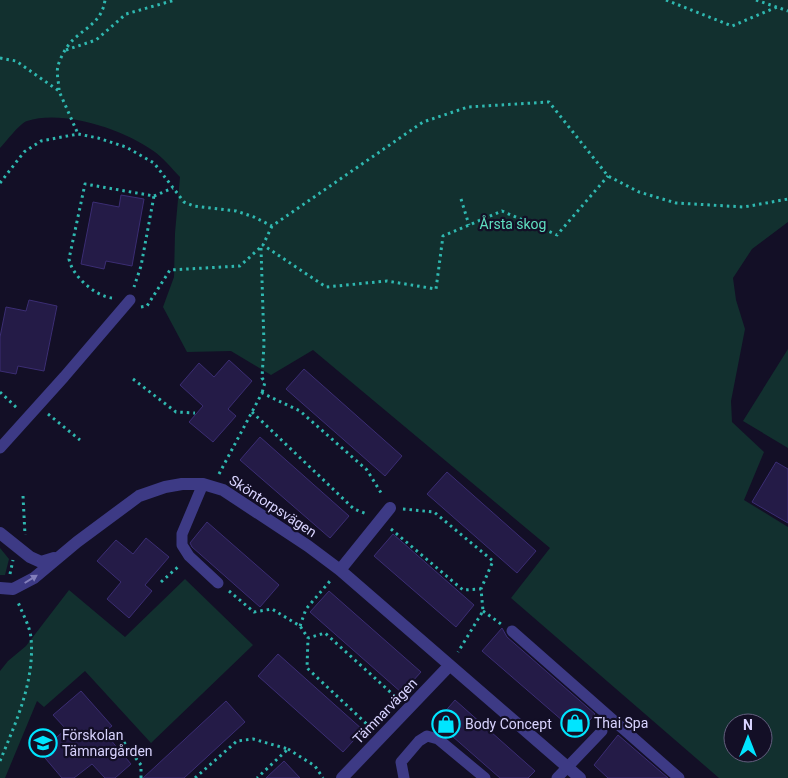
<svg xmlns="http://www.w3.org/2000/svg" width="788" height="778" viewBox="0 0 788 778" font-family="Roboto,sans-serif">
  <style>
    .green { fill: #12302f; fill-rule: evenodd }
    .building { fill: #241b47; stroke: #3b2d73 }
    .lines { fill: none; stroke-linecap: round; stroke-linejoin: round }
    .path { stroke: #2fb8b0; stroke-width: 3; stroke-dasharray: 2.5 4; stroke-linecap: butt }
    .service { stroke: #3d3a85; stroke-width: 11 }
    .minor { stroke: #3d3a85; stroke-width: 12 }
    .oneway { fill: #837fbc }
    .labels { text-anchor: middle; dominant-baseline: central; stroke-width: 4.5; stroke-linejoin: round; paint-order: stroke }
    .park-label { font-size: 14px; fill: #5fe0c0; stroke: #130f26 }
    .street-label { font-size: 14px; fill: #d9d4ff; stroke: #130f26 }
    .poi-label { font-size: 14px; fill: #d9d4ff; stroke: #130f26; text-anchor: start }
  </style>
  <rect width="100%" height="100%" fill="#130f26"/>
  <path class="green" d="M0,0H788V222L752,249L733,278L736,300L745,329L731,401L732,422L764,452L744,500L788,527V778H719L511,598L550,548L313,350L271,375L231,351L187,352L163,307L174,277L175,233L180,177C171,168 163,157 152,150C123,129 62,109 27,121C20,123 6,142 0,148ZM733,723H763V753H733Z
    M788,349V448L743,421Z
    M0,548L9,559L5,575H0Z
    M185,579L253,645L151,743L85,671L44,707L37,701L5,778H0V671L8,661L26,646L69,590L125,637Z"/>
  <path class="building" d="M121,195L144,199L132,266L106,261L104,269L81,264L93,202L119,207Z
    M29,300L57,306L44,371L18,366L16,374L0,371V337L6,307L26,311Z
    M229,360L252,381L228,409L236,416L213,442L189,422L203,406L180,385L199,363L214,377Z
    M304,369L402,456L385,476L286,389Z
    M260,437L349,516L330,538L240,460Z
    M776,462L788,469V523L752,502Z
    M447,472L536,551L517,573L427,494Z
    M207,522L279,585L260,607L192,547L190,543Z
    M393,534L474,605L456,627L374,556Z
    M146,538L169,557L145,585L152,591L129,618L107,599L121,582L97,561L116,540L133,554Z
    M329,591L421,672L402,693L310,612Z
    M502,628L507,637L595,714L578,734L482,651Z
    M278,654L363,730L343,752L258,676Z
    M81,691L112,726L104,732L131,764L115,778H105L92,764L74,778H62L40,752L66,729L53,715Z
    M455,700L535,771L528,778H500L436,722Z
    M226,701L245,722L184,778H143Z
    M618,735L668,778H608L594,765Z
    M284,761L300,778H266Z"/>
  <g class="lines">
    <path class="path" d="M666,0L732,26L777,7
      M756,0L788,11
      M66,50L96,40L126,14L175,0
      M0,58L16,61L59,91L78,134
      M59,90C59,83 56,73 58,66C60,58 67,45 74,39C88,26 102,21 105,0
      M0,183L24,152L41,141L78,134L98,138L126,147L154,163L184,202L194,206L236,211L254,217L272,226L423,122L468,107L549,102L608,176L639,192L676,203L744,207L788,199
      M154,196L173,188
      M461,199L469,225
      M272,226L263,245L326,287L387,281L436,289L443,236L502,211L557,235L608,176
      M261,248L264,344L262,378L265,382L262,393
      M112,298C95,296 72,276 69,259L85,184L154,196L141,266L134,287
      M141,307L147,306L170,270L240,266L263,245
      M133,379L176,412L195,413
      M0,392L18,409
      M252,412L354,509L367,514
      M48,414L80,440
      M219,474L262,393L300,411L367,470L383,496
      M23,496L25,535
      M403,509L434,512L493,561L481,589L483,611L458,652
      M391,529L463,590L481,589
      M10,574L13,560
      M161,582L179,566
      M229,591L254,612L272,609L300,626L308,638
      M483,611L501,624
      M300,626L306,609L330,581
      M371,728L307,668L308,638L325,633L398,699
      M120,737L141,765V778
      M288,749L315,766L323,778
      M0,761C16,722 35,681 31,638C30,626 22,613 18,602
      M195,778L237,741L253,739L288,749L257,778"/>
    <path class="service" d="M0,448L64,377L130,300
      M203,484L182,534V545L189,556L218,583
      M512,631L679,778
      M404,778L401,762L419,741L427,736L438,739L485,778
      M557,778L602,731"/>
    <path class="minor" d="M0,533L30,557L41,562L54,558
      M340,570L390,508
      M0,588L13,589L34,578L77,542L139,496L165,487L182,484H203L223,490L308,546L340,570L580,778
      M342,778L449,666"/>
  </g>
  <defs><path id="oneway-solid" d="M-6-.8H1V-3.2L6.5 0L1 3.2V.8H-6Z" transform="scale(1.25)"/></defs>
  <use class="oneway" href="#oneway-solid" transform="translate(31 579) rotate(-32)"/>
  <defs>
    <g id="shop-ring" transform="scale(1.4375)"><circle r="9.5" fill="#130f26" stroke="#00e5ff" stroke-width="1.5"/><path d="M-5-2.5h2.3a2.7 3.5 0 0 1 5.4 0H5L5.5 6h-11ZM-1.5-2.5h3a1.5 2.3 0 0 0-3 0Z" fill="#00e5ff"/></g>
    <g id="school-ring" transform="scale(1.4375)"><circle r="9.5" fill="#130f26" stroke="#00e5ff" stroke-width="1.5"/><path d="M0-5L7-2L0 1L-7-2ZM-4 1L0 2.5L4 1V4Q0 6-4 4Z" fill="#00e5ff"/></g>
  </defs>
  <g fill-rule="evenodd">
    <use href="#shop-ring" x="575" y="723"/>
    <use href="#shop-ring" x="446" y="724"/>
    <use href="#school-ring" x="43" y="743"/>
  </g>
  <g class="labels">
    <g class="park-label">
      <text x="513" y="224">Årsta skog</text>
    </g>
    <g class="street-label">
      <text transform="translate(273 506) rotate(33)">Sköntorpsvägen</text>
      <text transform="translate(385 711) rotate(-46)">Tämnarvägen</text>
    </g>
    <g class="poi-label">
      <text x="594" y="723">Thai Spa</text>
      <text x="465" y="724">Body Concept</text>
      <text x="62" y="735">Förskolan<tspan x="62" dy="16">Tämnargården</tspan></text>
    </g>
  </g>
  <g transform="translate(748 738)"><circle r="24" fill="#130f26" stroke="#625e7d"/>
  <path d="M0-4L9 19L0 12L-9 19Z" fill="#00e5ff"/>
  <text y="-8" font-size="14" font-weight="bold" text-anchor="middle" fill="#d9d4ff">N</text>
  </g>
</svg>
